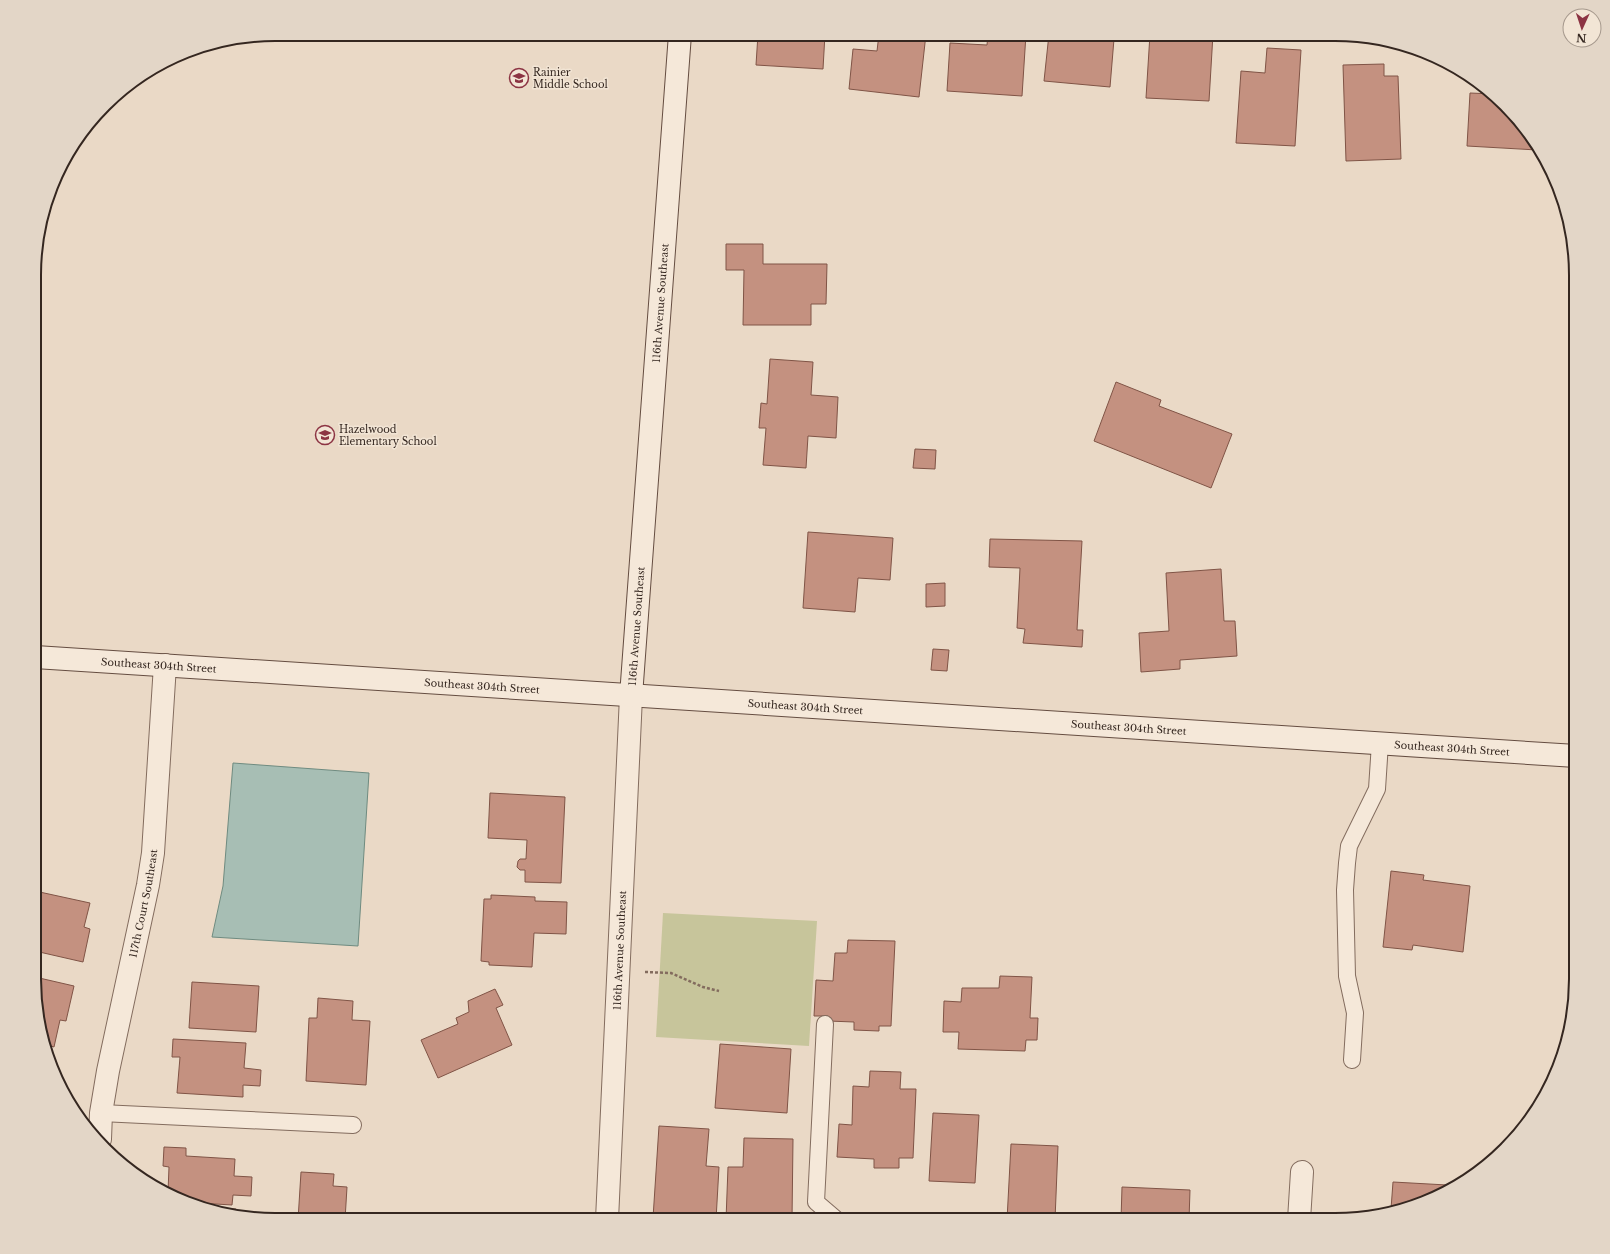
<svg xmlns="http://www.w3.org/2000/svg" width="1610" height="1254" viewBox="0 0 1610 1254" font-family="'Libre Baskerville',serif">
  <style>
    .green { fill: #c7c59b }
    .water { fill: #a7beb4; stroke: #6f8b80 }
    .building { fill: #c49180; stroke: #805446 }
    .lines { fill: none; stroke-linecap: round; stroke-linejoin: round }
    .lane-casing { stroke: #836c5e; stroke-width: 18 }
    .street-casing { stroke: #836c5e; stroke-width: 24 }
    .secondary-casing { stroke: #654d41; stroke-width: 24 }
    .path { stroke: #836c5e; stroke-width: 2.5; stroke-dasharray: 3 2; stroke-linecap: butt }
    .lane { stroke: #f5e8d9; stroke-width: 16 }
    .street { stroke: #f5e8d9; stroke-width: 22 }
    .secondary { stroke: #f5e8d9; stroke-width: 22 }
    .labels { text-anchor: middle; dominant-baseline: central; stroke-width: 3; stroke-linejoin: round; paint-order: stroke }
    .poi-label { font-size: 10px; fill: #352720; stroke: #f2e5d5; text-anchor: start }
    .street-label { font-size: 10px; fill: #352720; stroke: #f2e5d5 }
    .rim { fill: none; stroke: #352720; stroke-width: 2 }
  </style>
  <rect width="100%" height="100%" fill="#ead9c6"/>
  <path class="green" d="M663,913L817,921L809,1046L656,1037Z"/>
  <path class="water" d="M233,763L369,773L358,946L212,937L223,886Z"/>
  <path class="building" d="M758,34H825L823,69L756,65Z
    M879,34H926L919,97L849,89L853,49L877,51Z
    M988,34H1026L1022,96L947,91L950,43L987,45Z
    M1049,34H1090V37L1114,39L1110,87L1044,81Z
    M1150,34H1213L1209,101L1146,98Z
    M1267,48L1301,50L1295,146L1236,143L1241,71L1265,73Z
    M1384,64V76H1398L1401,159L1346,161L1343,65Z
    M1470,93L1494,94L1537,150L1467,146Z
    M726,244H763V264H827L826,304H811V325H743L744,270H726Z
    M770,359L813,362L811,395L838,397L836,438L808,436L806,468L763,465L766,428H759L761,403L767,404Z
    M1116,382L1161,400L1159,406L1232,434L1211,488L1094,441Z
    M915,449L936,450L935,469L913,468Z
    M808,532L893,538L890,580L858,578L855,612L803,608Z
    M990,539L1082,541L1077,630H1083L1082,647L1023,643L1025,629L1017,628L1020,568L989,567Z
    M1221,569L1224,621H1235L1237,656L1180,660V669L1141,672L1139,633L1169,631L1166,573Z
    M945,583V606L926,607V584Z
    M933,649L949,650L947,671L931,670Z
    M490,793L565,797L561,883L525,882V870H520L517,867L518,861L520,859H526L527,840L488,838Z
    M1391,871L1424,875L1423,880L1470,886L1463,952L1413,945L1412,950L1383,947Z
    M35,891L90,903L84,927L90,929L83,962L35,951Z
    M491,895L535,897V901L567,902L566,934L534,933L532,967L489,965V962L481,961L484,899H491Z
    M848,940L895,941L891,1026H879V1031L854,1030V1022L828,1021V1016H814L816,980L833,981L835,953H847Z
    M1000,976L1032,977L1030,1018H1038L1037,1040H1026L1025,1051L958,1049L959,1032H943L944,1001L961,1002L962,988H999Z
    M35,977L74,986L66,1021L60,1020L54,1047L48,1045L35,995Z
    M192,982L259,986L256,1032L189,1028Z
    M495,989L503,1005L496,1008L512,1045L438,1078L421,1040L458,1024L456,1018L469,1012L468,1001Z
    M318,998L353,1001L352,1020L370,1021L366,1085L306,1081L309,1018H317Z
    M173,1039L246,1043L244,1068L261,1070L260,1086L243,1085V1097L177,1093L180,1057H172Z
    M720,1044L791,1049L787,1113L715,1108Z
    M870,1071L901,1072L900,1089H916L913,1158H899V1168H874V1159L837,1157L839,1124L852,1125L853,1086L869,1087Z
    M933,1113L979,1115L975,1183L929,1181Z
    M659,1126L709,1129L706,1166L719,1167L716,1220L653,1218Z
    M744,1138L793,1139L792,1220H726L728,1167H743Z
    M1011,1144L1058,1146L1055,1220H1007Z
    M164,1147L186,1148V1156L235,1159L234,1176L252,1177L251,1196L233,1195L232,1205L183,1202L168,1192L169,1167L163,1166Z
    M301,1172L334,1174L333,1186L347,1187L345,1220H298Z
    M1393,1182L1447,1185L1446,1191L1427,1202L1391,1209Z
    M1122,1187L1190,1190L1189,1220H1121Z
    M209,1208L236,1209V1214Z"/>
  <g class="lines">
    <g class="lane-casing">
      <path id="lane" d="M825,1024L816,1202L837,1220
        M1352,1060L1355,1013L1347,976L1345,890L1347,863L1349,846L1377,789L1380,743
        M101,1113L353,1125"/>
    </g>
    <g class="street-casing">
      <g id="street">
        <path id="s1" d="M100,1139L101,1113L108,1071L148,885L153,853L165,665"/>
        <path id="s2" d="M607,1220L631,696"/>
        <path d="M1299,1220L1302,1172"/>
      </g>
    </g>
    <g class="secondary-casing">
      <g id="secondary">
        <path id="s3" d="M35,657L1576,756"/>
        <path id="s4" d="M631,696L680,34"/>
      </g>
    </g>
    <path class="path" d="M645,972L671,973L703,987L719,991"/>
    <use href="#lane" class="lane"/>
    <use href="#street" class="street"/>
    <use href="#secondary" class="secondary"/>
  </g>
  <defs>
    <g id="school-ring" transform="scale(1)"><circle r="9.5" fill="#f2e5d5" stroke="#8c3443" stroke-width="1.5"/><path d="M0-5L7-2L0 1L-7-2ZM-4 1L0 2.5L4 1V4Q0 6-4 4Z" fill="#8c3443"/></g>
  </defs>
  <g fill-rule="evenodd">
    <use href="#school-ring" x="519" y="78"/>
    <use href="#school-ring" x="325" y="435"/>
  </g>
  <g class="labels">
    <g class="poi-label">
      <text x="533" y="72">Rainier<tspan x="533" dy="12">Middle School</tspan></text>
      <text x="339" y="429">Hazelwood<tspan x="339" dy="12">Elementary School</tspan></text>
    </g>
    <g class="street-label">
      <text stroke="none"><textPath href="#s4" startOffset="394">116th Avenue Southeast</textPath></text>
      <text stroke="none"><textPath href="#s4" startOffset="70">116th Avenue Southeast</textPath></text>
      <text stroke="none"><textPath href="#s3" startOffset="124">Southeast 304th Street</textPath></text>
      <text stroke="none"><textPath href="#s3" startOffset="448">Southeast 304th Street</textPath></text>
      <text stroke="none"><textPath href="#s3" startOffset="772">Southeast 304th Street</textPath></text>
      <text stroke="none"><textPath href="#s3" startOffset="1096">Southeast 304th Street</textPath></text>
      <text stroke="none"><textPath href="#s3" startOffset="1420">Southeast 304th Street</textPath></text>
      <text stroke="none"><textPath href="#s1" startOffset="240">117th Court Southeast</textPath></text>
      <text stroke="none"><textPath href="#s2" startOffset="270">116th Avenue Southeast</textPath></text>
    </g>
  </g>
  <path d="M0 0H1610V1254H0ZM275 41H1335A234 234 0 0 1 1569 275V979A234 234 0 0 1 1335 1213H275A234 234 0 0 1 41 979V275A234 234 0 0 1 275 41Z" fill="#e3d6c7" fill-rule="evenodd"/>
  <path class="rim" d="M275 41H1335A234 234 0 0 1 1569 275V979A234 234 0 0 1 1335 1213H275A234 234 0 0 1 41 979V275A234 234 0 0 1 275 41Z"/>
  <g transform="translate(1582 28) rotate(183)"><circle r="19" fill="#f2e5d5" stroke="#a6998d"/>
  <path d="M0-3L7 15L0 10L-7 15Z" fill="#8c3443"/>
  <text y="-6" font-size="11" font-weight="bold" text-anchor="middle" fill="#352720">N</text>
  </g>
</svg>
